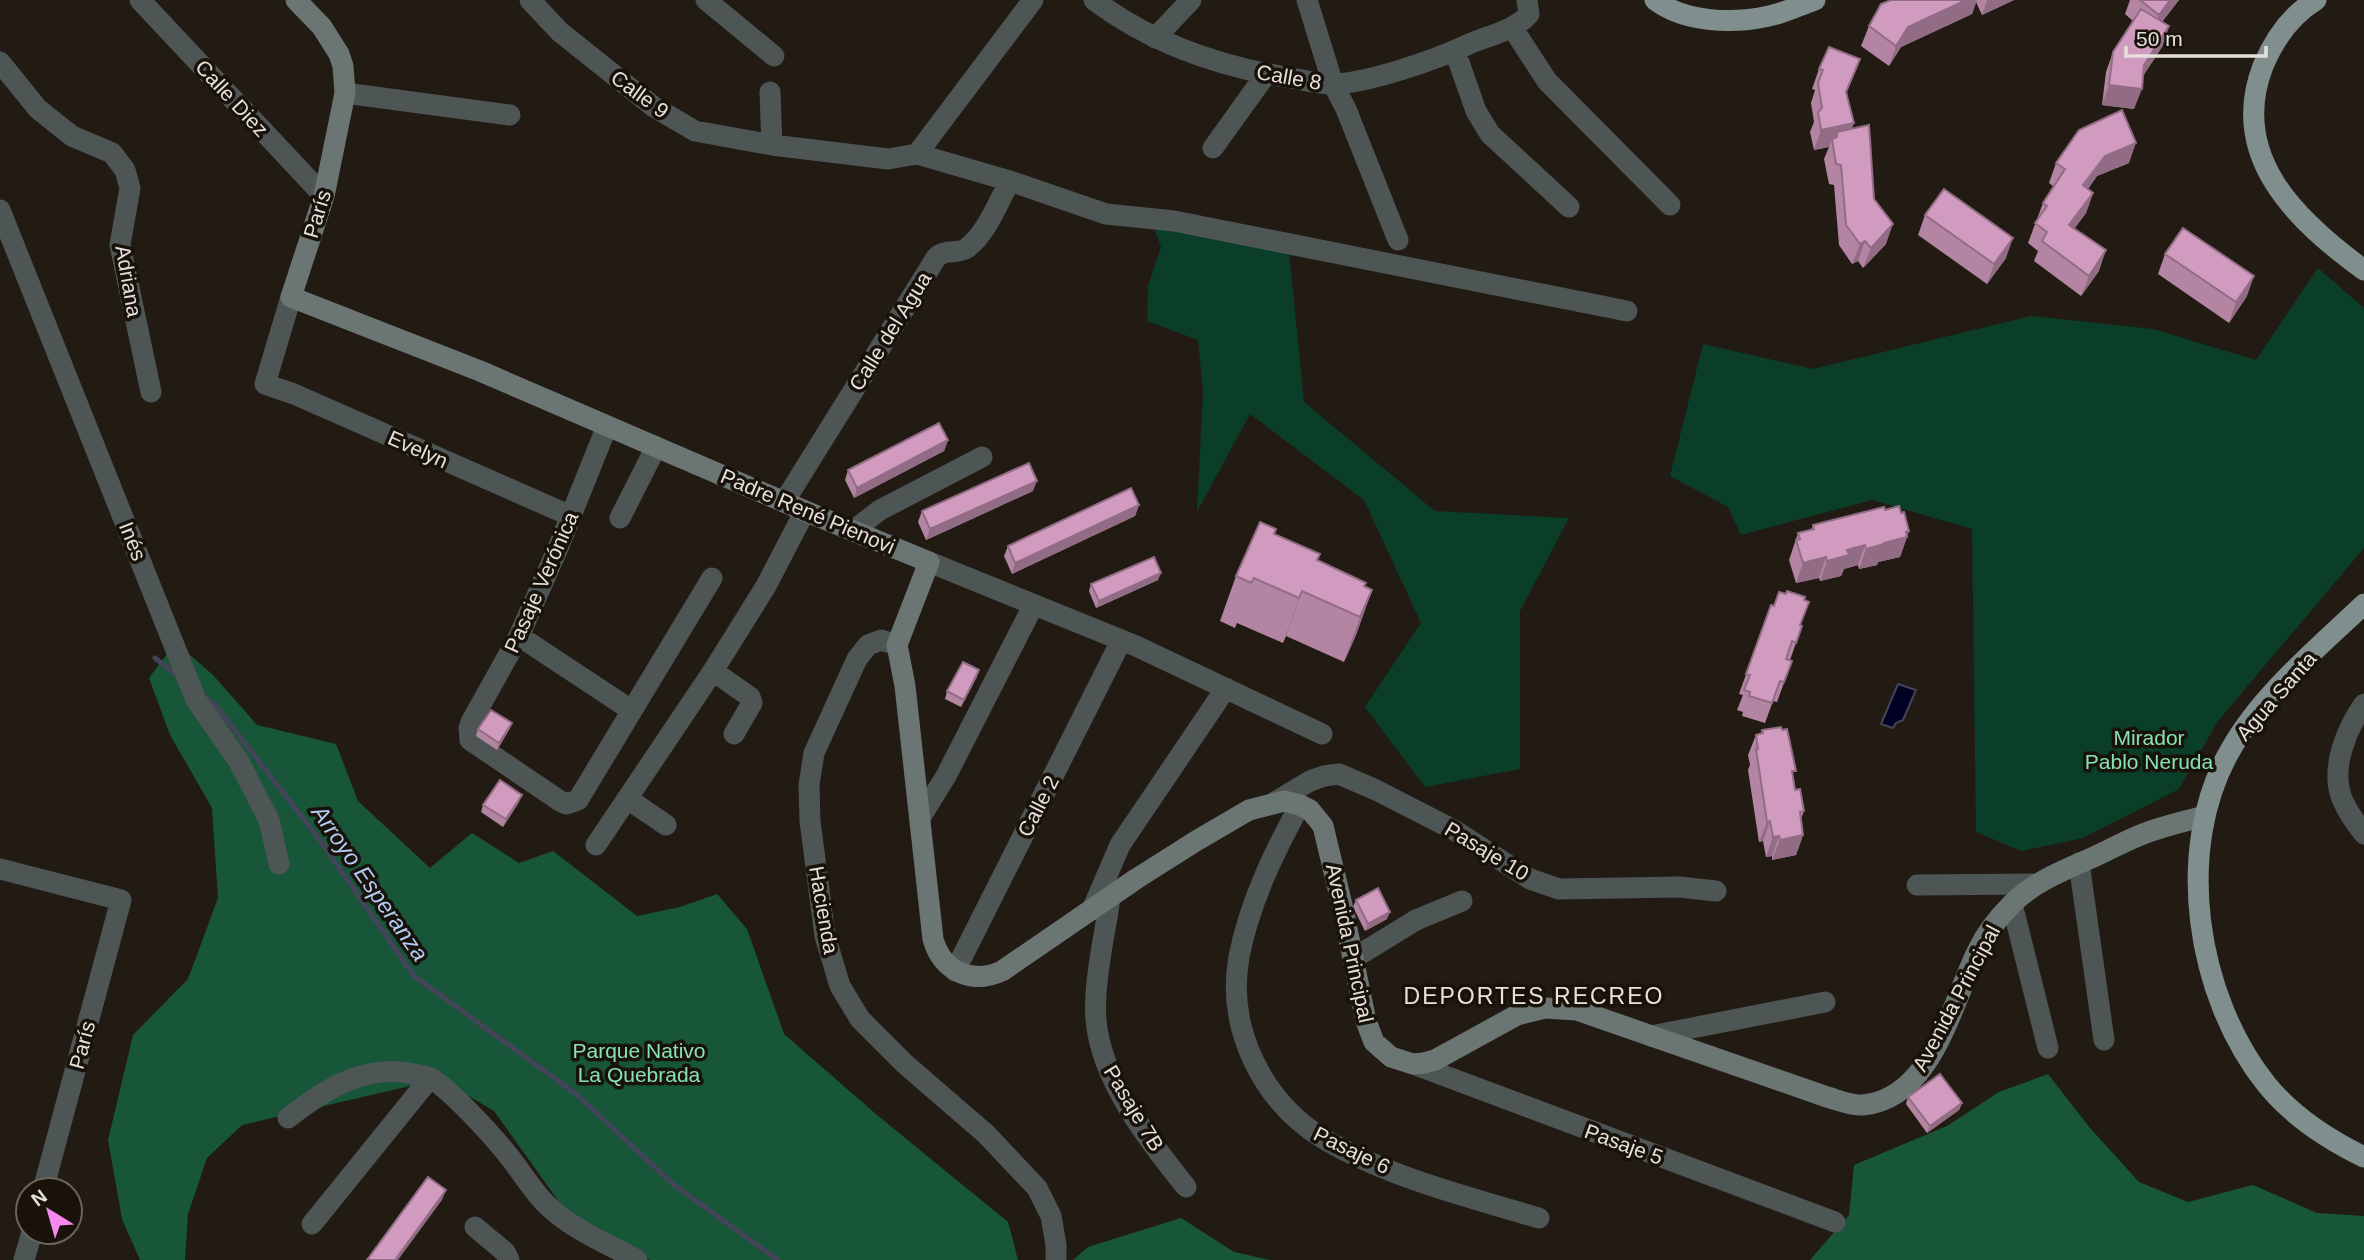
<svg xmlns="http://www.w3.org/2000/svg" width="2364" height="1260" viewBox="0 0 2364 1260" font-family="Arial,sans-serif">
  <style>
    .green { fill: #0a3e28 }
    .forest { fill: #18563a }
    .water { fill: #000122; stroke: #444459; stroke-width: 2 }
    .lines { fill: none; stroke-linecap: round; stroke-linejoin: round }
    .stream { stroke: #444459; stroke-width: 5 }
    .street { stroke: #4e5555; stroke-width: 21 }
    .secondary { stroke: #6b7574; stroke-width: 21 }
    .primary { stroke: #808e8d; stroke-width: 21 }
    .wall { fill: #b385a3 }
    .shaded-wall { fill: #926c85 }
    .building { fill: #d09bbe; stroke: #926c85; stroke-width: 2 }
    .labels { text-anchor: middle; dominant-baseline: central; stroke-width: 7; stroke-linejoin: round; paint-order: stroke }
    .street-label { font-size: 21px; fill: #e4e0da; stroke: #18120a }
    .park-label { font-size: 21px; fill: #88e1b2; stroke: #18120a }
    .water-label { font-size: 23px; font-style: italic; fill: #b3ccf6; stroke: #18120a }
    .neighbourhood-label { font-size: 23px; letter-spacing: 2px; fill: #eae2d6; stroke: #18120a }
  </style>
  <rect width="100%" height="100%" fill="#221b13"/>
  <path class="green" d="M1152,222L1289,251L1304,402L1435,511L1569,518L1520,611V769L1425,787L1365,707L1421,623L1364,500L1250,414L1197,512L1203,392L1198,340L1147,321L1148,286L1161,247Z
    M2318,268L2364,308V548L2218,721L2179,789L2083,838L2021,851L1976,832L1972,529L1872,500L1741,535L1728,507L1670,476L1703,344L1813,369L2031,316L2153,329L2256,360Z"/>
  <path class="forest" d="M174,641L213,675L257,725L336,744L358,801L430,868L472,833L519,863L553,851L637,916L680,907L717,894L747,929L784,1034L877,1115L1008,1222L1018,1260H650L567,1213L494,1111L440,1079L242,1125L207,1158L188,1214L185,1260H140L122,1219L108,1140L133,1035L188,979L218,898L212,808L170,735L149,678L172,647Z
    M2048,1074L2090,1128L2139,1182L2188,1202L2253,1185L2317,1213L2364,1216V1260H1810L1849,1215L1854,1165L1947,1126L1999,1092Z
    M1181,1218L1234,1252L1270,1260H1073L1088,1247Z"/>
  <path class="water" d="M1898,684L1916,690L1903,720L1896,723L1893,728L1881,724Z"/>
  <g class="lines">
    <path class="stream" d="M155,658L178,676
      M205,697L216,706L319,839L414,976L576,1094L674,1185L778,1260"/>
    <path class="street" d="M140,0L324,196
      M530,0L560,32L614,75L654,107L695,131L772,145L888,159L917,154L1033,0
      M706,0L774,56
      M1094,0C1151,43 1221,67 1291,78C1305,80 1320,85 1334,84C1368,83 1435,60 1467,45C1486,36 1515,31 1529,14L1527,0
      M1307,0L1333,84L1346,109L1398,240
      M1512,27L1547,81L1670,205
      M1155,38L1191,0
      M1455,51L1476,111L1490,134L1569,207
      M0,62L38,109L72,136L112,153L125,170L130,188L120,245L151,392
      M770,92L772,145
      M345,93L510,115
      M1213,148L1266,74
      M917,154L1010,181L1106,214L1174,221L1627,311
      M0,210L196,700L238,760L269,820L279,864
      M291,297L265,384L294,394L571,516
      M607,426L558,548L519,636L471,722L469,728L470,740L560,801L566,804L578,800L712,578
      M784,502L936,258C944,248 957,255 967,248C987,233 998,202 1010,181
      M620,518L656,447
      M854,530L880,510L982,457
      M929,562L1136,646L1322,734
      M519,636L631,710
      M897,645L881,640L868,645L857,659L814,753L809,785L810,821L825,936L840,986L860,1019L905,1064L986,1134L1037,1188L1051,1216L1056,1245V1260
      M713,671L750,697L752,703L734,734
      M2364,704C2347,728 2331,766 2341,796C2346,810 2355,822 2364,834
      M628,799L666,825
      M1275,802L1310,781L1324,776L1339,774L1376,790L1454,830L1530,879L1559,889L1679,887L1716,891
      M1300,805C1274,852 1249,904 1239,957C1226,1029 1263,1102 1324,1139C1388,1177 1468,1197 1539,1218
      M920,818L946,776L1033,606
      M596,845L713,671L766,586L805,511
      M2079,863L2104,1040
      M0,869L121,900L43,1190
      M1917,885L2037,884
      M1110,898C1105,934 1093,984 1096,1020C1101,1080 1149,1141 1186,1187
      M2012,904L2048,1048
      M1092,910L1120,845L1226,688
      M1354,958L1416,920L1462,901
      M955,971L1121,641
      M1651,1036L1825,1002
      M1413,1064L1835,1222
      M288,1118C325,1089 366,1063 414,1074C419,1076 426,1076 430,1078C449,1088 489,1132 503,1149C518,1166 530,1188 546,1204C571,1229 606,1243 637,1260
      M312,1224L430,1078
      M475,1227L505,1252L509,1260
      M24,1260L32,1232"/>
    <path class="secondary" d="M296,0L322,27L339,54L343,66L345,93L324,196L291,297L480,371L805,511L929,562L897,645L905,686L933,939C942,971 971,985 1002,971L1136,879L1196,841L1249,810L1284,801L1300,805L1310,810L1323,826L1342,905L1366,1021L1374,1042L1391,1057L1413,1064L1424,1063L1435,1060L1517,1015L1545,1008L1577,1010L1827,1097C1838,1100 1852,1106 1863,1105C1933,1099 1952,1001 1978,950C1986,933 1999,917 2012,904C2032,884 2055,874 2080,863C2100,855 2119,844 2138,836C2159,827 2183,822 2204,816"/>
    <path class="primary" d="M1655,0C1685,23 1734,24 1769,16C1785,13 1800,5 1815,0
      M2316,0C2291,15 2274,40 2263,66C2228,157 2297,221 2364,270
      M2364,604C2319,647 2262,694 2231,749C2173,848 2196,997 2267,1085C2293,1117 2327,1139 2364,1157"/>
  </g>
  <path class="wall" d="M1891,0H2014L1982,15L1976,2L1972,14L1901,47L1889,66L1861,46L1869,26Z
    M2130,0H2179L2162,22L2169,26L2162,47L2143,76L2134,109L2102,105L2106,72L2113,52L2133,21L2125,14Z
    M1829,47L1847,93L1852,129L1874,199L1886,244L1863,268L1858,261L1852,264L1839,245L1834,185L1829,184L1824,159L1829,147L1814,150L1810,132L1814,122L1811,103L1815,90L1812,89L1819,69Z
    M2056,163H2129L2097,176L2088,189L2093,193L2086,213L2074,229L2099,271L2081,296L2034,261L2038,251L2028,243L2043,203L2054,187L2049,183Z
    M1925,215L2006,258L1987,284L1918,235Z
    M2165,254L2247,296L2229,323L2158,274Z
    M948,440L944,451L854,498L845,480L848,470Z
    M1033,491L926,540L918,522L922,511Z
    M1139,505L1135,516L1012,574L1004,556L1008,546Z
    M1901,513L1909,531L1900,557L1878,562L1877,565L1859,569L1858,565L1844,569L1841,576L1820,581L1819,578L1796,583L1789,560L1798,533L1811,530L1813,525Z
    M1274,534L1317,561L1372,590L1356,635L1344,662L1286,636L1283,643L1237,623L1235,628L1220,621L1236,576Z
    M1158,580L1096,608L1089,591L1091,584Z
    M1786,594L1804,600L1801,625L1802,626L1790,660L1792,661L1777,702L1773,701L1765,723L1742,716L1743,712L1737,710L1743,695L1739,694L1771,605L1774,606Z
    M979,670L961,707L945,699L947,691Z
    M512,723L509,730L497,750L476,736L478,729Z
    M1762,730L1793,779L1795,790L1804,811L1801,819L1803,835L1796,855L1772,860V856L1766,857L1763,841L1759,842L1748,770L1750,765L1748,755L1756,735L1761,734Z
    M519,802L503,827L481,812L483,805Z
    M1356,900L1387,919L1365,931L1353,907Z
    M1908,1097L1962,1103L1959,1110L1927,1133L1906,1104Z"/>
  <path class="shaded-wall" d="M1966,0H1977L1972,14L1901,47L1889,66L1896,46L1908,27Z
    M1987,0H2014L1982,15Z
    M2170,0H2179L2151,35L2159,15Z
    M2169,26L2162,47L2137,85L2144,65Z
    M2109,85L2142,89L2134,109L2102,105Z
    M1854,123L1847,143L1837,137V132L1833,144L1832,139L1829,147L1814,150L1821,130Z
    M2136,143L2129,163L2097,176L2076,206L2083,185L2105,156Z
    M2093,193L2086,213L2062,245L2069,225Z
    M1893,224L1886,244L1863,268L1871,248Z
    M2013,238L2006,258L1987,284L1994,264Z
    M1865,241L1858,261L1852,264L1860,244Z
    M2106,250L2099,271L2081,296L2089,276Z
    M2254,276L2247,296L2229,323L2236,302Z
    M948,440L944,451L854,498L857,488Z
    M1037,481L1033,491L926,540L930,529Z
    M1139,505L1135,516L1012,574L1015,563Z
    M1909,531L1900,557L1878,562L1877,565L1859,569L1866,549Z
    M1865,545L1858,565L1844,569L1841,576L1820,581L1827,561L1847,550Z
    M1826,557L1819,578L1796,583L1803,563Z
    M1161,573L1158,580L1096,608L1099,601Z
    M1372,590L1356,635L1344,662L1360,617Z
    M1302,591L1286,636L1283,643L1299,598Z
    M979,670L977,677L961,707L964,700Z
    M512,723L509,730L497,750L499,743Z
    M522,795L519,802L503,827L506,819Z
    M1770,821L1763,841L1759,842L1767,822Z
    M1803,835L1796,855L1772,860L1780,840Z
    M1779,836L1772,856L1766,857L1773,837Z
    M1390,912L1387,919L1365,931L1368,924Z
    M1962,1103L1959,1110L1927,1133L1930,1126Z
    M446,1190L442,1200L398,1260H395Z"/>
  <path class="building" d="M1891,0H1966L1908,27L1896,46L1869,26L1881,4Z
    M2140,0H2170L2159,15Z
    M2141,9L2169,26L2144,65L2142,89L2109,85L2113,52Z
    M1829,47L1860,59L1846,92L1854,123L1821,130L1818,112L1822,108L1818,83L1823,70L1819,69Z
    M2122,110L2136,143L2105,156L2083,185L2093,193L2069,225L2106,250L2089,276L2042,241L2047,232L2035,223L2047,206L2043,203L2065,169L2056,163L2079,130Z
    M1869,125L1874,199L1893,224L1871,248L1865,241L1860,244L1846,225L1841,165L1836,164L1832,139L1837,137V132Z
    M1944,189L2013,238L1994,264L1925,215Z
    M2183,228L2254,276L2236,302L2165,254Z
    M939,423L948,440L857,488L848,470Z
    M1029,463L1037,481L930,529L922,511Z
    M1131,488L1139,505L1015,563L1008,546Z
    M1899,506L1901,513L1904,512L1909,531L1906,532L1907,537L1884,543V544L1866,549L1865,545L1847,550L1849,555L1827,561L1826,557L1803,563L1796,540L1800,539L1798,533L1814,529L1813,525L1884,507L1885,510Z
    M1260,522L1276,529L1274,534L1320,554L1317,560L1366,583L1364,586L1372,590L1360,617L1302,591L1299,598L1254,578L1251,583L1236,576Z
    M1154,557L1161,573L1099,601L1091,584Z
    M1787,591L1805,597L1804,600L1809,602L1800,625L1802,626L1796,643L1792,641L1786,659L1792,661L1784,682L1780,681L1772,703L1749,696L1750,692L1744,690L1750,675L1746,674L1771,605L1774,606L1779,592L1786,594Z
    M963,662L979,670L964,700L947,691Z
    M491,710L512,723L499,743L478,729Z
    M1781,727L1782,730L1787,729L1796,771H1792L1795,790L1800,789L1804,811L1800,812L1803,835L1780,840L1779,836L1773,837L1770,821L1767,822L1756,749H1758L1756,735L1763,733L1762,730Z
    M500,780L522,795L506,819L483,805Z
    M1378,888L1390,912L1368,924L1356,900Z
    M1940,1074L1962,1103L1930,1126L1908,1097Z
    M428,1177L446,1190L395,1260H367Z"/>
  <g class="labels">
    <g class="street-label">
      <text transform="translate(1289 77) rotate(10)">Calle 8</text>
      <text transform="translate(640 94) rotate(36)">Calle 9</text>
      <text transform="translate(232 98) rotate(47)">Calle Diez</text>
      <text transform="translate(317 214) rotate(-73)">París</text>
      <text transform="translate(129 281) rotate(80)">Adriana</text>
      <text transform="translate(890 331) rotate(-58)">Calle del Agua</text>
      <text transform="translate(418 449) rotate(24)">Evelyn</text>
      <text transform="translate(808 511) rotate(23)">Padre René Pienovi</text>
      <text transform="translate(133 541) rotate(68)">Inés</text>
      <text transform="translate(541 582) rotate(-66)">Pasaje Verónica</text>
      <text transform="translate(2276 696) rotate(-49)">Agua Santa</text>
      <text transform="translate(1038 806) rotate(-63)">Calle 2</text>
      <text transform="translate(1487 851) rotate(31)">Pasaje 10</text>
      <text transform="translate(824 910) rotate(80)">Hacienda</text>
      <text transform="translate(1350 943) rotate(78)">Avenida Principal</text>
      <text transform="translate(1956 998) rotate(-62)">Avenida Principal</text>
      <text transform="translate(82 1045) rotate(-75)">París</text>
      <text transform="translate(1134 1108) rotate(59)">Pasaje 7B</text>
      <text transform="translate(1624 1144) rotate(20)">Pasaje 5</text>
      <text transform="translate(1352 1150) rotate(26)">Pasaje 6</text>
    </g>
    <g class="park-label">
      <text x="2149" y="737">Mirador<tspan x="2149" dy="24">Pablo Neruda</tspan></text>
      <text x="639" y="1050">Parque Nativo<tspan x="639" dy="24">La Quebrada</tspan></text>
    </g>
    <g class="water-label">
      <text transform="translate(370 883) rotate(55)">Arroyo Esperanza</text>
    </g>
    <g class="neighbourhood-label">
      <text x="1534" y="996">DEPORTES RECREO</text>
    </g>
  </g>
  <g transform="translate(49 1211) rotate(323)"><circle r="33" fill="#18120a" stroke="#6a645d" stroke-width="2"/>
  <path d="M0-5L12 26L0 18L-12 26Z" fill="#f589ef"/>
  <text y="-10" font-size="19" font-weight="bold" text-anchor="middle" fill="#e4e0da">N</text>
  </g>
  <path d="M2126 46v10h140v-10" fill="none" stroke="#e4e0da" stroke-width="3.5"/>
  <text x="2136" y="46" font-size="21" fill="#e4e0da" stroke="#18120a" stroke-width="5" paint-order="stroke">50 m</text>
</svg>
